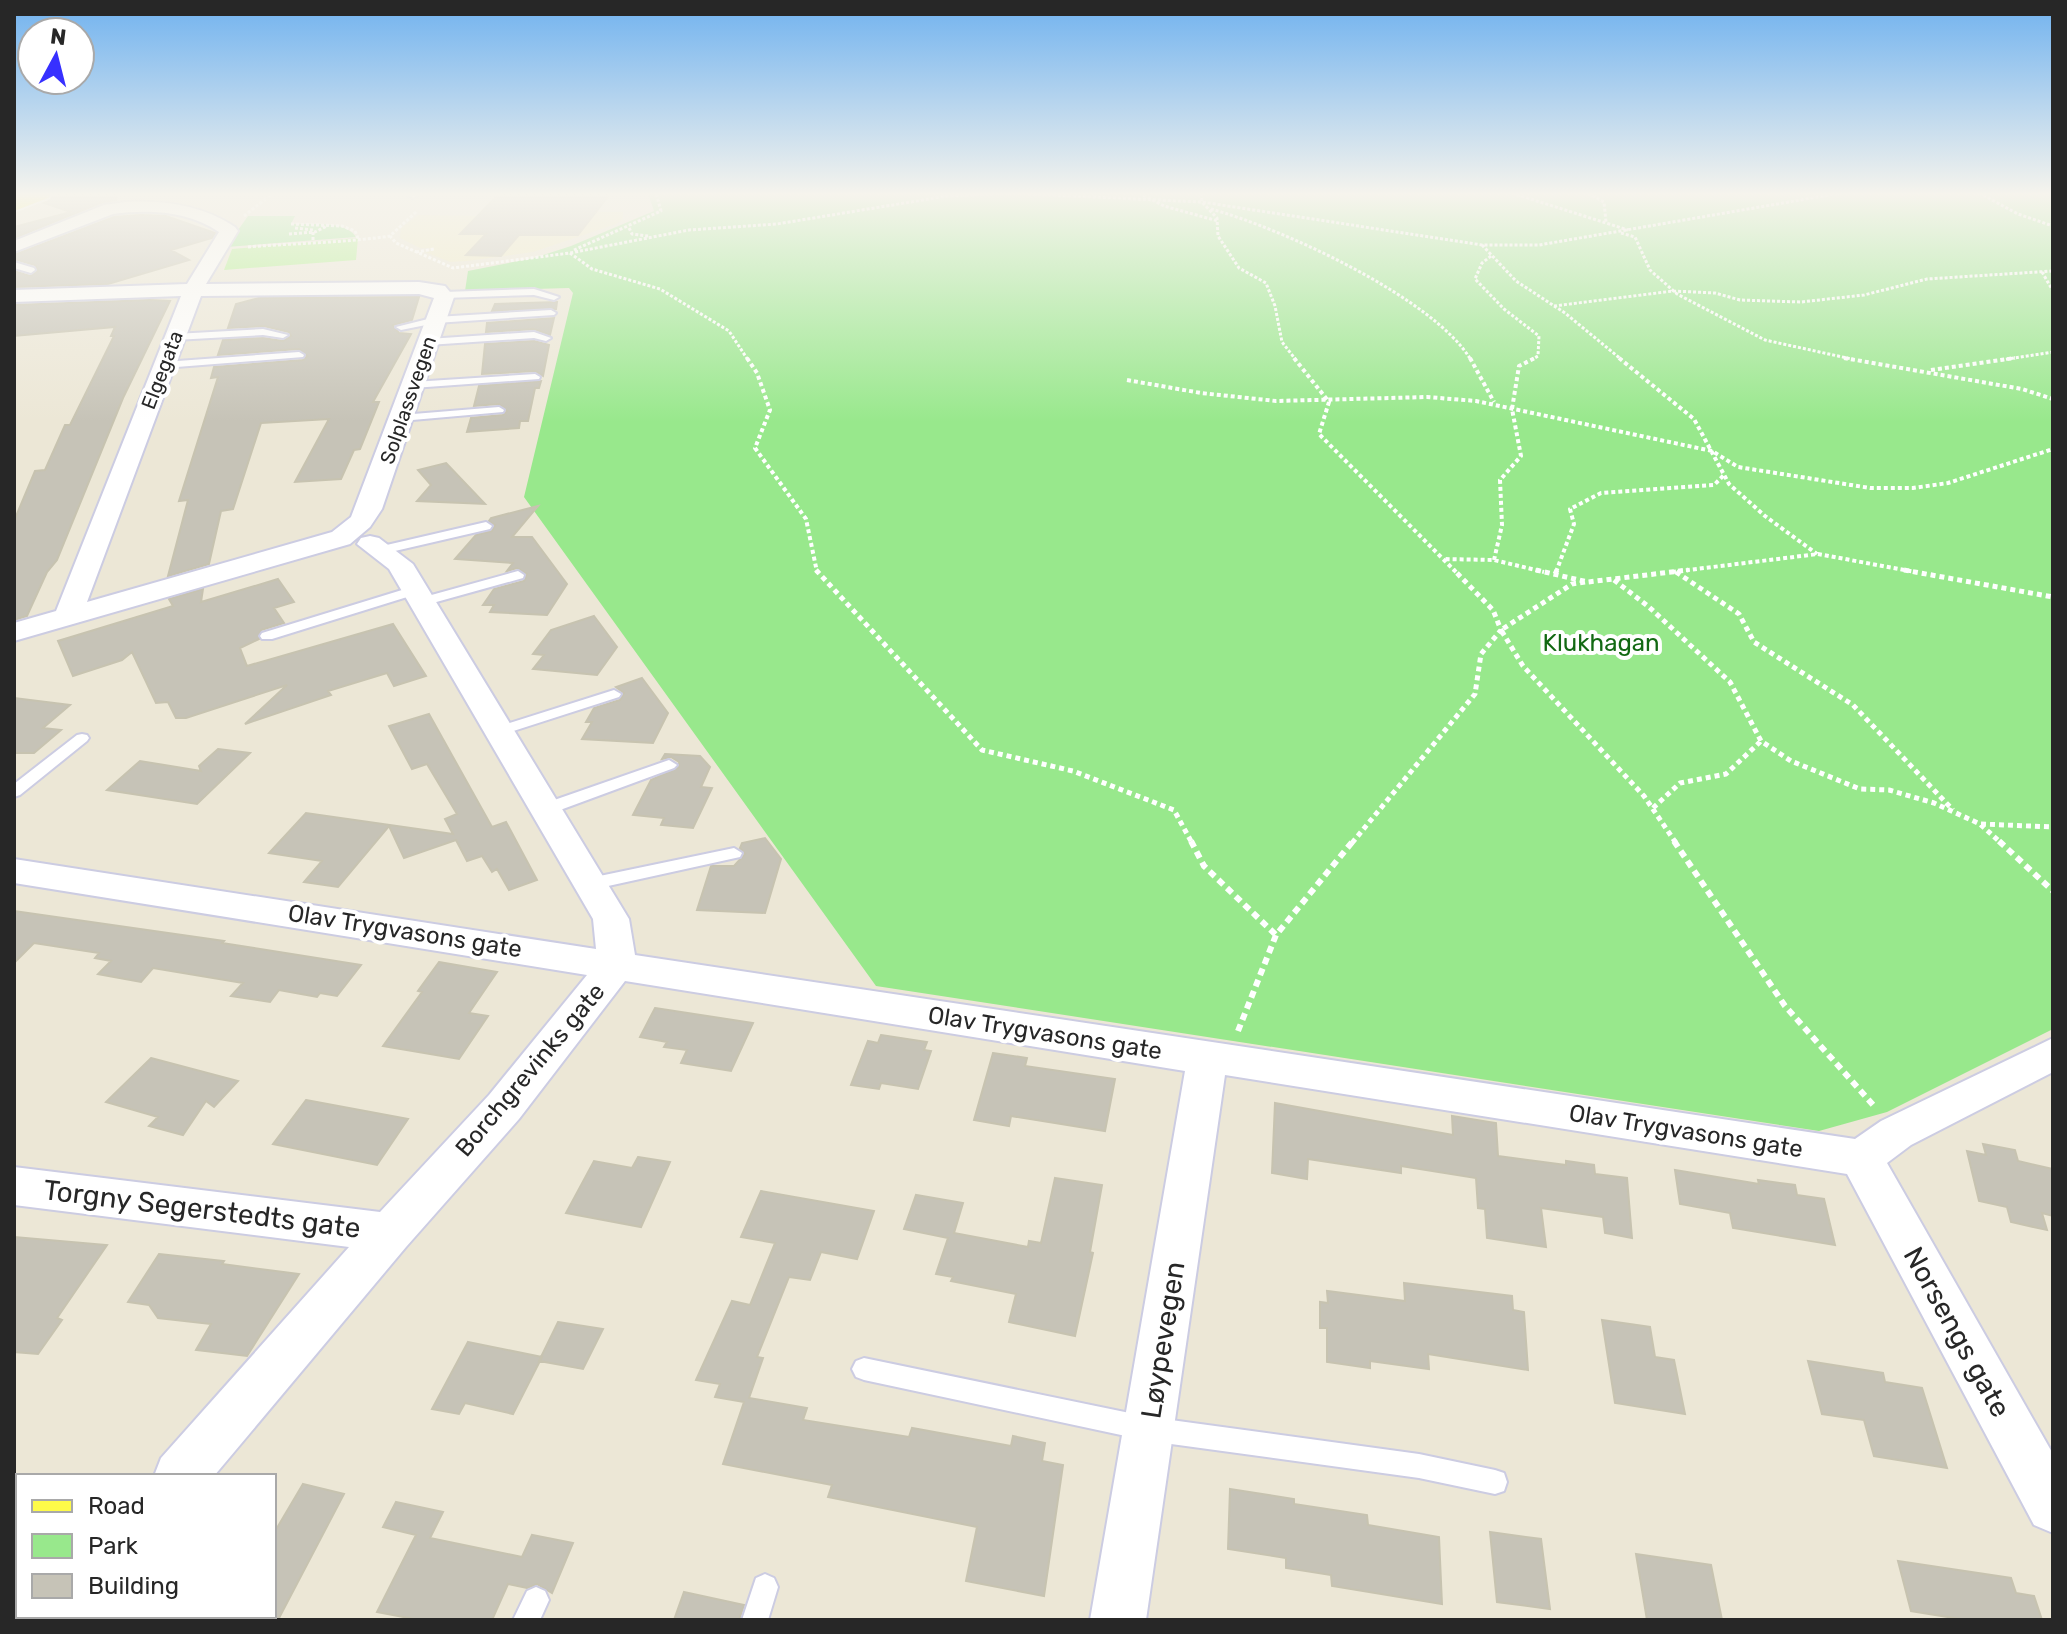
<svg xmlns="http://www.w3.org/2000/svg" width="2067" height="1634" viewBox="0 0 2067 1634" font-family="Rubik,sans-serif">
  <style>
    .education { fill: #f0ebc3 }
    .green { fill: #98e88c }
    .pitch { fill: #adf187 }
    .building { fill: #c6c3b7; stroke: #c7c3b0; stroke-width: 2 }
    .lines { fill: none; stroke-linecap: round; stroke-linejoin: round }
    .service-casing { stroke: #cccce2; stroke-width: 4 }
    .minor-casing { stroke: #cccce2; stroke-width: 4 }
    .primary-casing { stroke: #fff; stroke-width: 4 }
    .path-far3 { stroke: #fff; stroke-width: 3; stroke-dasharray: 3 2; stroke-linecap: butt }
    .path-far2 { stroke: #fff; stroke-width: 4; stroke-dasharray: 4 3; stroke-linecap: butt }
    .path-far1 { stroke: #fff; stroke-width: 5; stroke-dasharray: 5 4; stroke-linecap: butt }
    .path { stroke: #fff; stroke-width: 6; stroke-dasharray: 7 5; stroke-linecap: butt }
    .service { fill: #fff; fill-rule: evenodd }
    .minor { fill: #fff; fill-rule: evenodd }
    .primary { fill: #fefb49; fill-rule: evenodd }
    .labels { text-anchor: middle; dominant-baseline: central; stroke-width: 8; stroke-linejoin: round; paint-order: stroke }
    .far-street-label { font-size: 20px; fill: #272727; stroke: #fff }
    .park-label { font-size: 24px; fill: #126913; stroke: #fff }
    .street-label { font-size: 24px; fill: #272727; stroke: #fff }
    .near-street-label { font-size: 28px; fill: #272727; stroke: #fff }
  </style>
  <rect width="100%" height="100%" fill="#ece7d6"/>
  <path class="education" d="M546,211L623,212V219L616,224L533,252L467,261L450,262L425,252L433,251L434,248H420L400,238L401,228L418,215L481,216Z"/>
  <path class="green" d="M648,193H2053V1029L1887,1112L1819,1131L876,986L524,497L573,293L569,288L465,291L468,271L534,258L571,246L654,211Z
    M248,216H295L291,224C310,225 345,220 356,237L226,247Z"/>
  <path class="pitch" d="M358,238L356,260L224,270L232,249Z"/>
  <path class="building" d="M54,193H117L116,200L103,202L14,238V227L71,212L44,203L51,200Z
    M610,194L578,235H519L501,256L466,255L486,234H460L498,195Z
    M141,215L166,216L215,233L212,238L171,250L189,260L108,284L14,287V271L30,276L38,271L35,265L14,259V255L114,217Z
    M419,297L412,320L393,325L399,333L411,334L373,402H379L360,449L354,450L341,479L295,482L329,419L261,423L233,509L221,511L209,564L168,576L188,500L179,501L218,377L211,378L214,367L303,360L307,356L299,349L218,355L223,340L263,338L283,341L291,336L289,332L264,326L228,328L236,304L259,298Z
    M149,300L170,301L123,398L57,560L47,572L27,616L14,620V521L35,471L45,470L65,425H70L114,336H111L115,327L14,336V305Z
    M557,302L556,309L492,311L495,304Z
    M554,318L550,335L534,329L486,332L487,323Z
    M534,341L549,345L543,376L535,371L482,374L485,344Z
    M541,381L539,388H535L528,421H520L519,428L467,432L471,418L503,415L507,411L499,404L474,406L479,386Z
    M446,463L485,504L417,501L431,485L418,470Z
    M538,506L512,537H532L567,584L547,615L490,612L494,605H483L494,589L524,581L527,574L517,568L507,571L513,563L455,559L476,535L492,531L495,525L489,521L491,518Z
    M278,579L294,602L274,608L284,623L261,630L259,639L240,648L247,666L393,624L426,676L394,686L387,673L328,691L331,695L245,724L287,685L186,718H176L168,702L156,703L132,652L122,660L73,676L58,641L173,606L169,599L203,589L201,602Z
    M594,616L617,647L597,675L533,669L544,655L533,654L551,630Z
    M642,678L668,713L653,743L582,739L592,722H586L594,708L620,700L624,693L616,687Z
    M14,698L70,705L43,728L61,730L34,753H14Z
    M429,714L492,827L506,822L537,880L509,890L497,869L492,872L482,856L467,861L456,840L404,858L389,826L338,887L304,882L322,861L269,853L306,813L453,834L445,819L457,814L427,764L412,769L389,726Z
    M218,749L250,753L197,804L107,790L140,761L201,771L199,766Z
    M665,754L700,756L710,767L701,787L712,788L693,828L661,825L664,818L633,815L651,780L679,767V762L671,757L662,759Z
    M765,838L781,859L765,913L697,910L711,866H734L745,854L740,848L742,843Z
    M14,911L224,941L222,943L361,965L337,996L320,993L317,997L279,990L270,1002L231,996L243,983L153,968L141,982L98,974L111,961L95,958L99,953L34,943L14,963Z
    M439,962L497,972L469,1013L488,1016L459,1059L383,1046L422,992L418,991Z
    M655,1008L753,1023L731,1071L681,1063L687,1050L664,1047L667,1042L640,1037Z
    M881,1035L927,1042L924,1050L931,1051L918,1089L881,1083L879,1089L851,1085L868,1041L878,1043Z
    M993,1053L1027,1058L1025,1066L1115,1079L1105,1131L1011,1116L1009,1126L974,1120Z
    M151,1058L238,1081L214,1107L206,1101L183,1135L149,1126L158,1117L106,1102Z
    M306,1100L408,1119L377,1165L273,1144Z
    M1275,1103L1453,1135L1452,1116L1496,1123L1498,1156L1566,1165V1161L1594,1165L1595,1174L1627,1178L1632,1238L1605,1233L1603,1217L1541,1208L1546,1247L1487,1238L1485,1209L1478,1208L1476,1178L1401,1166V1173L1308,1159L1307,1179L1272,1173Z
    M1983,1144L2015,1150L2018,1161L2053,1169V1216L2042,1213L2047,1230L2011,1222L2007,1207L1979,1201L1967,1151L1986,1155Z
    M638,1157L670,1162L641,1227L566,1213L594,1161L632,1168Z
    M1675,1170L1759,1184L1758,1180L1795,1185L1797,1195L1824,1199L1835,1245L1733,1228L1730,1213L1680,1204Z
    M1055,1178L1102,1185L1090,1252L1093,1253L1075,1336L1009,1322L1016,1294L951,1281L953,1277L936,1274L948,1238L904,1229L916,1195L963,1203L954,1233L1028,1247L1029,1241L1041,1243Z
    M761,1191L874,1211L857,1259L821,1252L810,1280L789,1277L757,1357L763,1358L749,1398L807,1408L803,1420L909,1437L912,1428L1011,1446L1013,1436L1045,1443L1042,1461L1063,1465L1044,1596L966,1581L977,1527L828,1497L832,1485L723,1464L744,1402L715,1397L720,1384L696,1380L732,1301L750,1305L775,1243L741,1237Z
    M14,1237L107,1245L57,1318L62,1320L38,1354L14,1352Z
    M159,1254L224,1261L222,1264L299,1274L247,1356L196,1350L211,1324L158,1318L149,1305L128,1302Z
    M1404,1283L1512,1296L1513,1310L1524,1312L1528,1370L1428,1354L1429,1369L1370,1361V1368L1327,1362V1328H1320V1302L1328,1303L1327,1291L1405,1301Z
    M1602,1320L1650,1327L1655,1357L1674,1360L1685,1414L1615,1403Z
    M558,1322L603,1329L583,1369L539,1361Z
    M468,1342L542,1357L513,1414L465,1403L459,1414L432,1409Z
    M1808,1361L1883,1373L1885,1382L1922,1388L1947,1468L1874,1456L1864,1420L1822,1414Z
    M303,1484L344,1494L278,1620H274V1533Z
    M1230,1489L1294,1499V1504L1367,1515L1368,1525L1439,1537L1442,1604L1332,1586L1331,1575L1286,1568V1558L1228,1549Z
    M396,1502L443,1512L430,1538L522,1557L532,1535L573,1543L552,1593L537,1584L527,1588L508,1584L492,1620H419L377,1612L416,1535L383,1527Z
    M1490,1532L1541,1539L1550,1609L1497,1602Z
    M1636,1554L1711,1565L1722,1620H1647Z
    M1898,1561L2011,1578L2016,1593L2034,1596L2042,1620H1966L1911,1611Z
    M684,1592L744,1605L739,1620H674Z"/>
  <g class="lines">
    <g class="service-casing">
      <path id="service" d="M413,193H422L413,198L409,196Z
        M14,262L34,268L35,270L31,273L14,268Z
        M534,289L559,297L554,300L534,295L444,298L439,295L444,292Z
        M551,310L556,313L554,315L436,323L401,330L396,327L436,317Z
        M263,329L288,335L283,338L263,335L175,340L170,337L175,334Z
        M534,332L551,338L546,341L534,338L428,345L423,342L428,339Z
        M299,352L304,355L303,357L164,368L159,365L164,362Z
        M535,374L540,377L539,379L413,388L408,385L413,382Z
        M499,407L504,410L503,412L401,421L396,418L401,415Z
        M486,522L492,526L490,529L382,554L376,550L378,547Z
        M518,571L524,575L523,578L422,606L415,602L417,599Z
        M415,586L420,587V593L272,639H262L260,636L262,633Z
        M614,690L621,694L619,697L504,734L499,735L492,731L494,728Z
        M82,734L87,735L89,738L87,741L20,795L14,797V784L77,735Z
        M669,760L677,765L674,768L552,813L546,814L538,809L540,805Z
        M734,848L742,853L740,857L590,890L582,884L590,878Z
        M864,1358L1149,1417L1419,1454L1495,1470L1504,1473L1507,1482L1504,1491L1495,1494L1419,1478L1149,1441L864,1380L856,1377L852,1369L856,1361Z
        M765,1574L774,1578L778,1587L768,1620H742L756,1578Z
        M536,1587L545,1591L549,1600L540,1620H513L527,1591Z"/>
    </g>
    <g class="minor-casing">
      <path id="minor" d="M125,202C164,200 202,205 235,227L238,231L206,284L419,282L445,286L454,297L382,509L370,527L350,544L14,641V623L56,611L181,296L14,302V290L187,284L219,232C188,211 150,209 113,214L14,252V241L104,205ZM419,294L434,298L351,517L332,532L87,602L201,296Z
        M370,536L379,538L413,564L629,919L635,955L1855,1139L1881,1121L2053,1038V1072L1911,1145L1887,1163L2053,1454V1533L2034,1525L1847,1174L1225,1075L1146,1620H1090L1185,1071L625,981L519,1119L406,1247L214,1476H154L161,1458L349,1247L14,1205V1167L380,1212L489,1095L587,975L14,883V859L596,949L593,919L389,569L357,544L361,538Z
        M30,1616H89L88,1620H29Z"/>
    </g>
    <g class="primary-casing">
      <path id="primary" d="M22,193H51L48,198L14,211V196Z"/>
    </g>
    <path class="path-far3" d="M1008,193L1202,202L1482,245H1539L1841,193
      M1139,193L1164,206L1218,221
      M1201,193L1202,202L1217,218L1218,236L1239,268L1266,283L1275,306L1282,342L1296,360
      M1512,193L1628,230
      M1588,193L1604,202L1606,222
      M1979,193L2018,214L2053,226
      M1211,209C1281,228 1434,298 1471,360
      M416,212L390,236L396,243L453,268L570,253L689,230L777,224L947,196L1006,193
      M244,216L273,193
      M291,224L342,226L355,231L359,241
      M295,228L313,230V241
      M629,228L632,234L648,236
      M1621,233L1635,237L1650,270L1677,294L1765,340L1856,360
      M289,234L315,232L327,226
      M1482,245L1516,281L1565,313L1622,360
      M248,247C295,243 344,243 390,236
      M574,250L661,211L656,193
      M416,252L434,249
      M570,253L592,269L660,289L729,331L748,360
      M1491,256L1482,263L1475,279L1504,309L1539,336L1538,356L1531,360
      M2042,272L2053,291
      M1554,306L1673,291L1715,293L1740,300L1801,302L1864,295L1927,279L2053,271
      M2001,360L2053,352"/>
    <path class="path-far2" d="M747,358L757,373L770,410L755,448L806,519L817,572
      M1294,358L1329,402L1319,434L1443,559
      M1470,358L1494,402
      M1619,358L1694,419L1729,484L1765,516L1817,554
      M1844,358L2022,389L2053,399
      M1931,370L2015,358
      M1127,380L1201,393L1276,401L1427,397L1476,401L1712,451L1738,467L1870,488H1913L1948,483L2053,449
      M1494,560L1502,525L1500,480L1521,456L1512,409L1519,366L1535,358
      M1456,572L1443,559L1494,560L1544,572
      M1556,572L1574,524L1570,509L1601,493L1714,485L1724,475
      M1672,572L1818,554L1915,572"/>
    <path class="path-far1" d="M816,570L982,750L1073,771L1174,810L1192,843
      M1536,570L1588,582L1688,570
      M1904,570L2053,597
      M1676,572L1739,614L1754,642L1853,705L1953,810
      M1555,574L1557,570
      M1614,580L1649,607L1730,682L1761,741L1791,761L1860,789L1889,790L1934,803L1980,824L2001,843
      M1585,582L1572,584L1501,630L1523,666L1644,796L1676,843
      M1653,808L1680,783L1726,774L1761,741
      M1981,824L2053,827
      M1352,843L1475,694L1481,654L1501,630L1493,610L1454,570"/>
    <path class="path" d="M1191,841L1204,866L1276,935
      M1674,841L1785,1006L1875,1107
      M1999,841L2053,891
      M1238,1031L1276,935L1353,841"/>
    <use href="#service" class="service"/>
    <use href="#minor" class="minor"/>
    <use href="#primary" class="primary"/>
  </g>
  <linearGradient id="sky" x2="0" y2="1"><stop stop-color="#70b2ef"/><stop offset="0.46" stop-color="#f6f4ed"/><stop offset="1" stop-color="#f6f4ed" stop-opacity="0"/></linearGradient>
  <rect width="2067" height="422" fill="url(#sky)"/>
  <g class="labels">
    <g class="far-street-label">
      <text transform="translate(162 370) rotate(-69)">Elgegata</text>
      <text transform="translate(408 400) rotate(-71)">Solplassvegen</text>
    </g>
    <g class="park-label">
      <text x="1601" y="643">Klukhagan</text>
    </g>
    <g class="street-label">
      <text transform="translate(405 931) rotate(9)">Olav Trygvasons gate</text>
      <text transform="translate(1045 1033) rotate(9)">Olav Trygvasons gate</text>
      <text transform="translate(530 1070) rotate(-50)">Borchgrevinks gate</text>
      <text transform="translate(1686 1131) rotate(9)">Olav Trygvasons gate</text>
    </g>
    <g class="near-street-label">
      <text transform="translate(202 1209) rotate(7)">Torgny Segerstedts gate</text>
      <text transform="translate(1957 1332) rotate(61)">Norsengs gate</text>
      <text transform="translate(1163 1340) rotate(-81)">Løypevegen</text>
    </g>
  </g>
  <rect width="2067" height="1634" fill="none" stroke="#272727" stroke-width="32"/>
  <rect x="16" y="1474" width="260" height="144" fill="#ffffff" stroke="#a9a9a9" stroke-width="2"/>
  <rect x="32" y="1500" width="40" height="12" fill="#fefb49" stroke="#a9a9a9" stroke-width="2"/>
  <text x="88" y="1514" font-size="24" fill="#272727">Road</text>
  <rect x="32" y="1534" width="40" height="24" fill="#98e88c" stroke="#a9a9a9" stroke-width="2"/>
  <text x="88" y="1554" font-size="24" fill="#272727">Park</text>
  <rect x="32" y="1574" width="40" height="24" fill="#c6c3b7" stroke="#a9a9a9" stroke-width="2"/>
  <text x="88" y="1594" font-size="24" fill="#272727">Building</text>
  <g transform="translate(56 56) rotate(7)"><circle r="38" fill="#ffffff" stroke="#a9a9a9" stroke-width="2"/>
  <path d="M0-6L14 30L0 20L-14 30Z" fill="#3730ff"/>
  <text y="-12" font-size="22" font-weight="bold" text-anchor="middle" fill="#272727">N</text>
  </g>
</svg>
